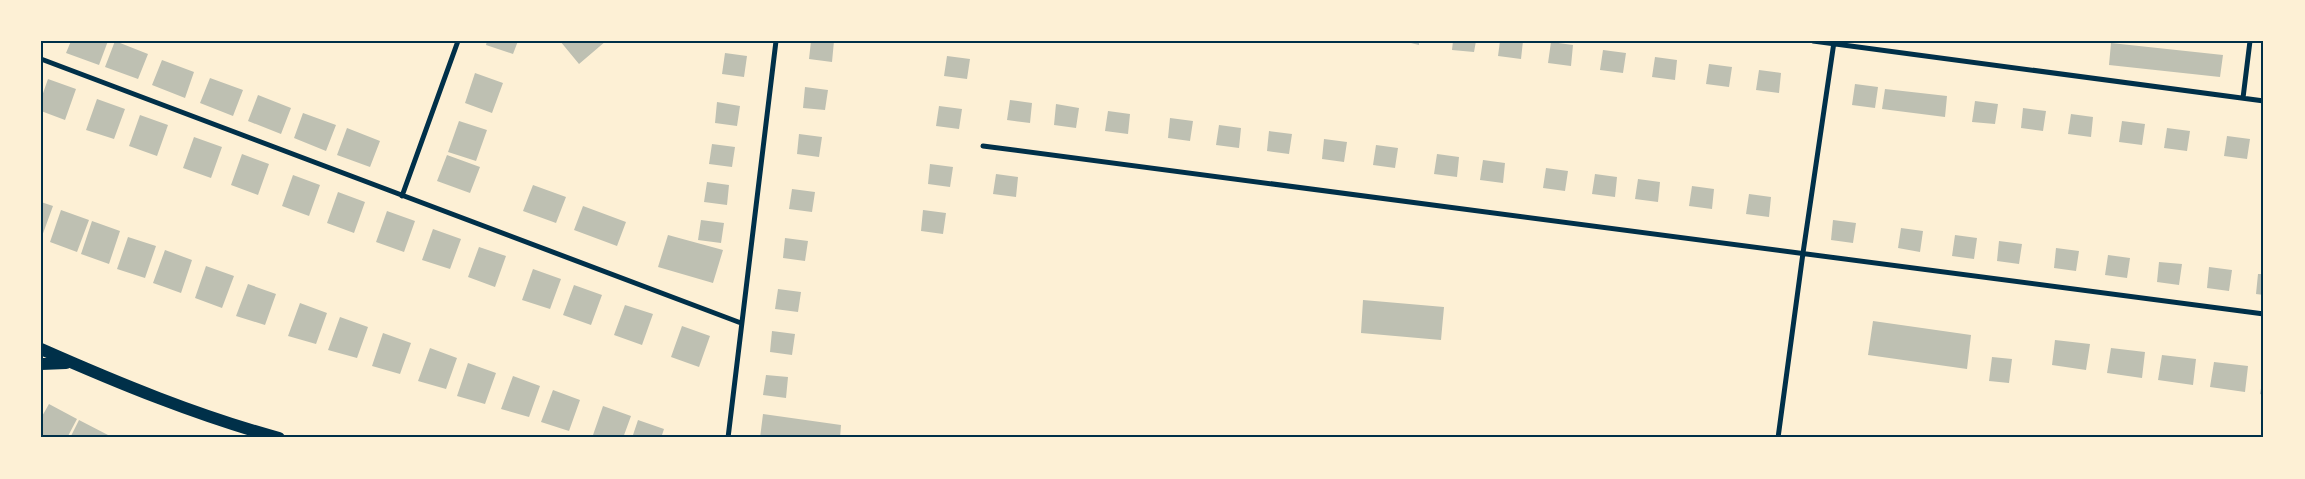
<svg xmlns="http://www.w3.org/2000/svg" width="2305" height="479" viewBox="0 0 2305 479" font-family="'Work Sans',sans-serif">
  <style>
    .building { fill: #bec0b2 }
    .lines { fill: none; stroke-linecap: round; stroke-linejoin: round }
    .minor { stroke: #003049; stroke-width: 5 }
    .primary { stroke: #003049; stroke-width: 12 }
    .neatline { fill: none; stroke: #003049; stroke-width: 2 }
  </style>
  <rect width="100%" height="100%" fill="#fdf0d5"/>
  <path class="building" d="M71,41H108L99,65L66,53Z
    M115,41L148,54L138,79L105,67Z
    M487,41H518L513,54L486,45Z
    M560,41H606L579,64Z
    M811,41H834L832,62L809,59Z
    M1403,41H1419V45Z
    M1453,41H1476L1474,52L1452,50Z
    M1500,41H1523L1521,59L1498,56Z
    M1551,42L1573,45L1571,66L1548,63Z
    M2111,43L2223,55L2220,77L2109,65Z
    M1603,50L1626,53L1623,73L1600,70Z
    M725,53L747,56L744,77L722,74Z
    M947,56L970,59L967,79L944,76Z
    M1655,57L1677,60L1675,80L1652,77Z
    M162,60L194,72L185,98L152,85Z
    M1709,64L1732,67L1729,87L1706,84Z
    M1759,70L1781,73L1779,93L1756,90Z
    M475,73L503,83L492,113L465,103Z
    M210,78L243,90L233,116L200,103Z
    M48,79L76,89L65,120L41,111V99Z
    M1855,84L1878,87L1875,108L1852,105Z
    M805,87L828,90L825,110L803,108Z
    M1885,89L1947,96L1945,117L1882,109Z
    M258,95L291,108L281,134L248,121Z
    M97,99L125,109L114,139L86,130Z
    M1010,100L1032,103L1030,123L1007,120Z
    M1975,101L1998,104L1995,124L1972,122Z
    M717,102L740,106L737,126L715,123Z
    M1056,104L1079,108L1076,128L1054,125Z
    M939,106L962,109L959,129L936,126Z
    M2023,108L2046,111L2043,131L2021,128Z
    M1108,111L1130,114L1128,134L1105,131Z
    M303,113L336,125L326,151L294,138Z
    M2071,114L2093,117L2091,137L2068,134Z
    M140,115L168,125L157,156L129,146Z
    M1170,118L1193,121L1190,141L1168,138Z
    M459,121L487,130L476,161L448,152Z
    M2122,121L2145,124L2142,145L2119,142Z
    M1219,125L1241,128L1239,148L1216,145Z
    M347,128L380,141L370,167L337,155Z
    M2167,128L2190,131L2187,151L2164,148Z
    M1269,131L1292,134L1289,154L1267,151Z
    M799,134L822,137L819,157L797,154Z
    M2227,136L2250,139L2247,159L2224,156Z
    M194,137L222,147L211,178L183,168Z
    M1324,139L1347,142L1344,162L1322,159Z
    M712,144L735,147L732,167L709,164Z
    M1376,145L1398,148L1395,168L1373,165Z
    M242,154L269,164L258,195L231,185Z
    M1437,154L1459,157L1457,177L1434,174Z
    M447,155L480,167L470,193L437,181Z
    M1483,160L1505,163L1503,183L1480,180Z
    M930,164L953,167L950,187L928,184Z
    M1546,168L1568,171L1565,191L1543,188Z
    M996,174L1018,177L1016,197L993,194Z
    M1595,174L1617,177L1615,197L1592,194Z
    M293,175L320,185L309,216L282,206Z
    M1638,179L1660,182L1658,202L1635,199Z
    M707,182L729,185L727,205L704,202Z
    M533,185L566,197L556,223L523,211Z
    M1692,186L1714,189L1712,209L1689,206Z
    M792,189L815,192L812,212L789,209Z
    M338,192L365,202L354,233L327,223Z
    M1749,194L1771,197L1769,217L1746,214Z
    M41,202L53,206L41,239Z
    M583,206L626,222L617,246L574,230Z
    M61,210L89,220L77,252L50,242Z
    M923,210L946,213L943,234L921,231Z
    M387,211L415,221L404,252L376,242Z
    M701,220L724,223L721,243L698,240Z
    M1833,220L1856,223L1853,243L1831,240Z
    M92,221L120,231L109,264L81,254Z
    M1901,228L1923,231L1920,252L1898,248Z
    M433,229L461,239L450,269L422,260Z
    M668,235L723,250L713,283L658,267Z
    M1955,235L1977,238L1974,259L1952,256Z
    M128,237L156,246L145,278L117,269Z
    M785,238L808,241L805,261L783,258Z
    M1999,241L2022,244L2019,264L1997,261Z
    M479,247L506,256L495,287L468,277Z
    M2056,248L2079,251L2076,271L2054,268Z
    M165,250L192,260L181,293L153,283Z
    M2108,255L2130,258L2127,278L2105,275Z
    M2159,262L2182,264L2179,285L2157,282Z
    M206,266L234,276L222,308L195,298Z
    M2209,267L2232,270L2229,291L2207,288Z
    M533,269L561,279L550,309L522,300Z
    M2258,274H2264V295L2256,294Z
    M248,284L276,294L265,325L236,316Z
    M574,285L602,295L591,325L563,315Z
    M778,289L801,292L798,312L775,309Z
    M1363,300L1444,307L1441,340L1361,333Z
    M300,303L327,313L316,344L288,336Z
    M625,305L653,314L642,345L614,335Z
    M340,317L368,327L357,358L328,350Z
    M1873,321L1971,335L1967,369L1868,355Z
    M682,326L710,336L699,367L671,357Z
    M772,331L795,334L792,355L770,352Z
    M383,333L411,343L400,374L372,366Z
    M2055,340L2090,344L2086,370L2052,365Z
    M430,348L457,358L446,389L418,381Z
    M2111,348L2145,352L2142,378L2107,373Z
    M2162,355L2196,359L2193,385L2158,380Z
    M1992,357L2012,359L2009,383L1989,381Z
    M2214,362L2248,366L2245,392L2210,387Z
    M468,363L496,373L485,404L457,396Z
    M766,375L788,377L786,398L763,395Z
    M513,376L540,386L529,417L501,409Z
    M2263,377H2264V395L2260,394Z
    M553,390L580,400L569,431L541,422Z
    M49,404L77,419L67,438H41V418Z
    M603,406L631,416L623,438H592Z
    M763,414L841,425L840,438H760Z
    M79,420L108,435L107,438H70Z
    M638,420L664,429L661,438H632Z"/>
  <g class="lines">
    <path class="minor" d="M1813,41L2264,101
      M41,59L741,323
      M2243,98L2250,41
      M983,146L2264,314
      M402,196L458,41
      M728,438L776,41
      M1778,438L1803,253L1834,42"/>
    <path class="primary" d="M41,349C118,383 198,416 279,438
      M41,364L66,363"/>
  </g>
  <rect width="2305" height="479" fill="none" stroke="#fdf0d5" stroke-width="85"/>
  <rect x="42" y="42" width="2220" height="394" class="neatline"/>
</svg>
